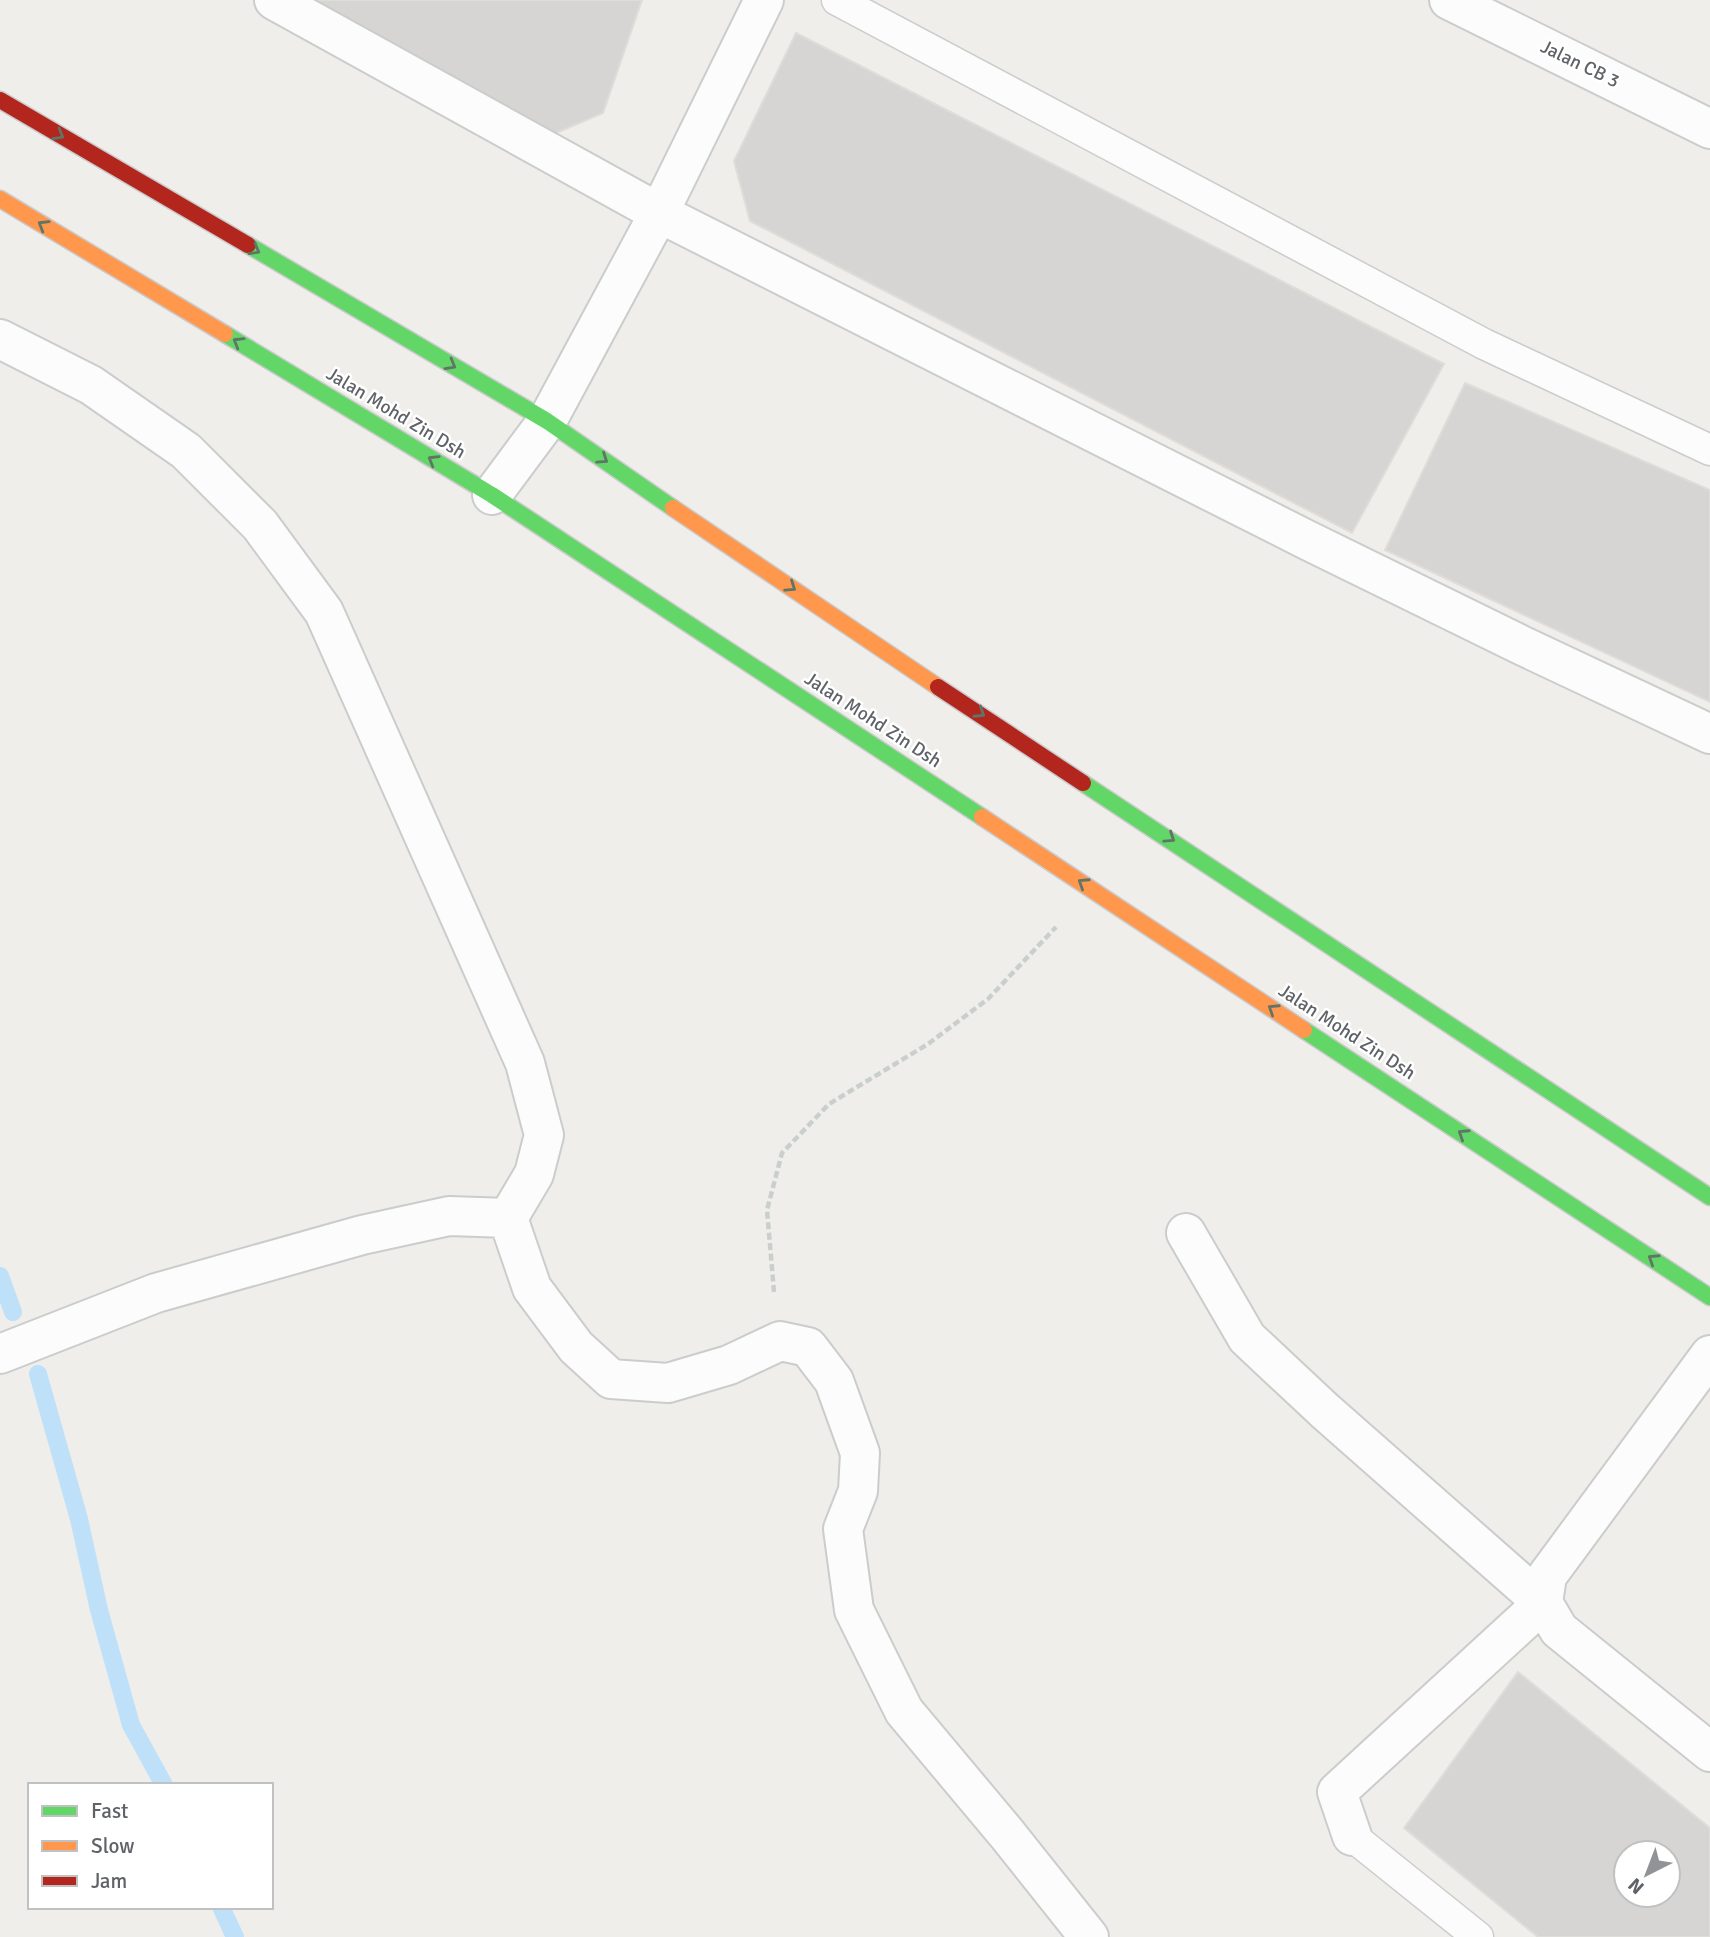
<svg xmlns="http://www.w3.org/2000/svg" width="1710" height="1937" viewBox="0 0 1710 1937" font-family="Signika,sans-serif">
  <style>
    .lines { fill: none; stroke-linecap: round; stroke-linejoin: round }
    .stream { stroke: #bfe0f9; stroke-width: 18 }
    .building { fill: #d6d5d3; stroke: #deddd9; stroke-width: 2; fill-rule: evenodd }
    .lane-casing { stroke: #cbcccc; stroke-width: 33 }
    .street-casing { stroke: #cbcccc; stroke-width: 42 }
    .fast-casing { stroke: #cacacb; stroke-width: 19 }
    .slow-casing { stroke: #cacacb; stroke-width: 19 }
    .jam-casing { stroke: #cacacb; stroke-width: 19 }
    .path { stroke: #cacfcc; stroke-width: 4.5; stroke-dasharray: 7 3.5; stroke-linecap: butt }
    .lane { stroke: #fdfcfc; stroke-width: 30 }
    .street { stroke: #fdfcfc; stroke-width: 38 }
    .fast { stroke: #63d668; stroke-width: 16 }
    .slow { stroke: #ff974d; stroke-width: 16 }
    .jam { stroke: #b3261e; stroke-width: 16 }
    .oneway { stroke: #607468 }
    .labels { text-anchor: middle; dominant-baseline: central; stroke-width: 5; stroke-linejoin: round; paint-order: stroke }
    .street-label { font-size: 19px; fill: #5f6368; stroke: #fff }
  </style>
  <rect width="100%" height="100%" fill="#efeeea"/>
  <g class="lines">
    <path class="stream" d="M0,1276L13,1312
      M38,1374L79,1519L99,1610L131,1725L164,1785
      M221,1907L235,1937"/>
  </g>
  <path class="building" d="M300,0H642L603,113L540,140Z
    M796,33L1444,364L1352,533L750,221L734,161Z
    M1465,383L1710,490V702L1385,550Z
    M1518,1672L1710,1828V1937H1538L1404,1828ZM1626,1853H1668V1895H1626Z"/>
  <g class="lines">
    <g class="lane-casing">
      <path id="lane" d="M837,0L1484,344L1710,450
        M1352,1836L1478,1937"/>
    </g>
    <g class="street-casing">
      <path id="street" d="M274,0L659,213L1307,540L1521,645L1710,734
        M1449,0L1710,129
        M0,339L91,385L186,451L260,525L324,612L525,1063L544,1135L534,1174L508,1218L449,1216L362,1235L156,1293L0,1354
        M492,495L547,421L659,213L764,0
        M508,1218L532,1288L576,1347L611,1379L668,1383L729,1365L780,1341L808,1347L834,1381L860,1453L858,1491L843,1529L854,1610L904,1711L1007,1834L1089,1937
        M1186,1233L1247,1338L1325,1411L1543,1603L1559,1630L1710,1752
        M1352,1836L1337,1792L1543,1603L1547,1576L1710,1355"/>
    </g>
    <g class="fast-casing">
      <path id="fast" d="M248,245L547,421L673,508
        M225,334L492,495L982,817
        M1083,783L1710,1197
        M1304,1030L1710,1297"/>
    </g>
    <g class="slow-casing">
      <path id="slow" d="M0,199L225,334
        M673,508L938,687
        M982,817L1304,1030"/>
    </g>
    <g class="jam-casing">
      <path id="jam" d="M0,100L248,245
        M938,687L1083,783"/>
    </g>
    <path class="path" d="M774,1292L767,1210L782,1153L829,1104L928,1044L988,999L1056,927"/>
    <use href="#lane" class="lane"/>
    <use href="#street" class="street"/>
    <use href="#fast" class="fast"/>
    <use href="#slow" class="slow"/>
    <use href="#jam" class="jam"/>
  </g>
  <defs><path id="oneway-chevron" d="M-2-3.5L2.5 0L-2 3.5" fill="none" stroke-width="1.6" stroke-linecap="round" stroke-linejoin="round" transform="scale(1.75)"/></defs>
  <g class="oneway">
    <use href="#oneway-chevron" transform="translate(59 135) rotate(30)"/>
    <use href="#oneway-chevron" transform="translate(43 225) rotate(-149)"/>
    <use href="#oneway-chevron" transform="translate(255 250) rotate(30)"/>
    <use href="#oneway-chevron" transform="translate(238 342) rotate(-149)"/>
    <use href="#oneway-chevron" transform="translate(451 365) rotate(30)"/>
    <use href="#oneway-chevron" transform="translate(603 459) rotate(34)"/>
    <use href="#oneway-chevron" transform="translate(433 460) rotate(-149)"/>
    <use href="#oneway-chevron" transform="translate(791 587) rotate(34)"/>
    <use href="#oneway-chevron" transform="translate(980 713) rotate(33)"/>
    <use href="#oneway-chevron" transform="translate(1170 838) rotate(34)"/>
    <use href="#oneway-chevron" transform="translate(1083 883) rotate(-147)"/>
    <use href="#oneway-chevron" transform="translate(1273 1009) rotate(-147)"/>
    <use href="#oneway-chevron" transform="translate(1463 1134) rotate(-147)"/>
    <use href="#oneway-chevron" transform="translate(1653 1259) rotate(-147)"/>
  </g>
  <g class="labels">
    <g class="street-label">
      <text transform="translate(1580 64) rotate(26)">Jalan CB 3</text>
      <text transform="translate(396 413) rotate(31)">Jalan Mohd Zin Dsh</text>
      <text transform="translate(873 720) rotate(33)">Jalan Mohd Zin Dsh</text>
      <text transform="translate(1347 1032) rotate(33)">Jalan Mohd Zin Dsh</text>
    </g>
  </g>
  <rect x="28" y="1783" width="245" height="126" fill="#ffffff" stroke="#bfc1c3" stroke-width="2"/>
  <rect x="42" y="1806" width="35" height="10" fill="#63d668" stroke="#bfc1c3" stroke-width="2"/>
  <text x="91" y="1818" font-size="21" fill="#5f6368">Fast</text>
  <rect x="42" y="1841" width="35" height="10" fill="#ff974d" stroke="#bfc1c3" stroke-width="2"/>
  <text x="91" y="1853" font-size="21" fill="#5f6368">Slow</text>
  <rect x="42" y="1876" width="35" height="10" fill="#b3261e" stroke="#bfc1c3" stroke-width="2"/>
  <text x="91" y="1888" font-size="21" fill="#5f6368">Jam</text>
  <g transform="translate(1647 1874) rotate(222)"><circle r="33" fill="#ffffff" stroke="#bfc1c3" stroke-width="2"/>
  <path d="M0-5L12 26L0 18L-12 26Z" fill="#919496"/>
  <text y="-10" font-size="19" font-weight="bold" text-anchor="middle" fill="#5f6368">N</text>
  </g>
</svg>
